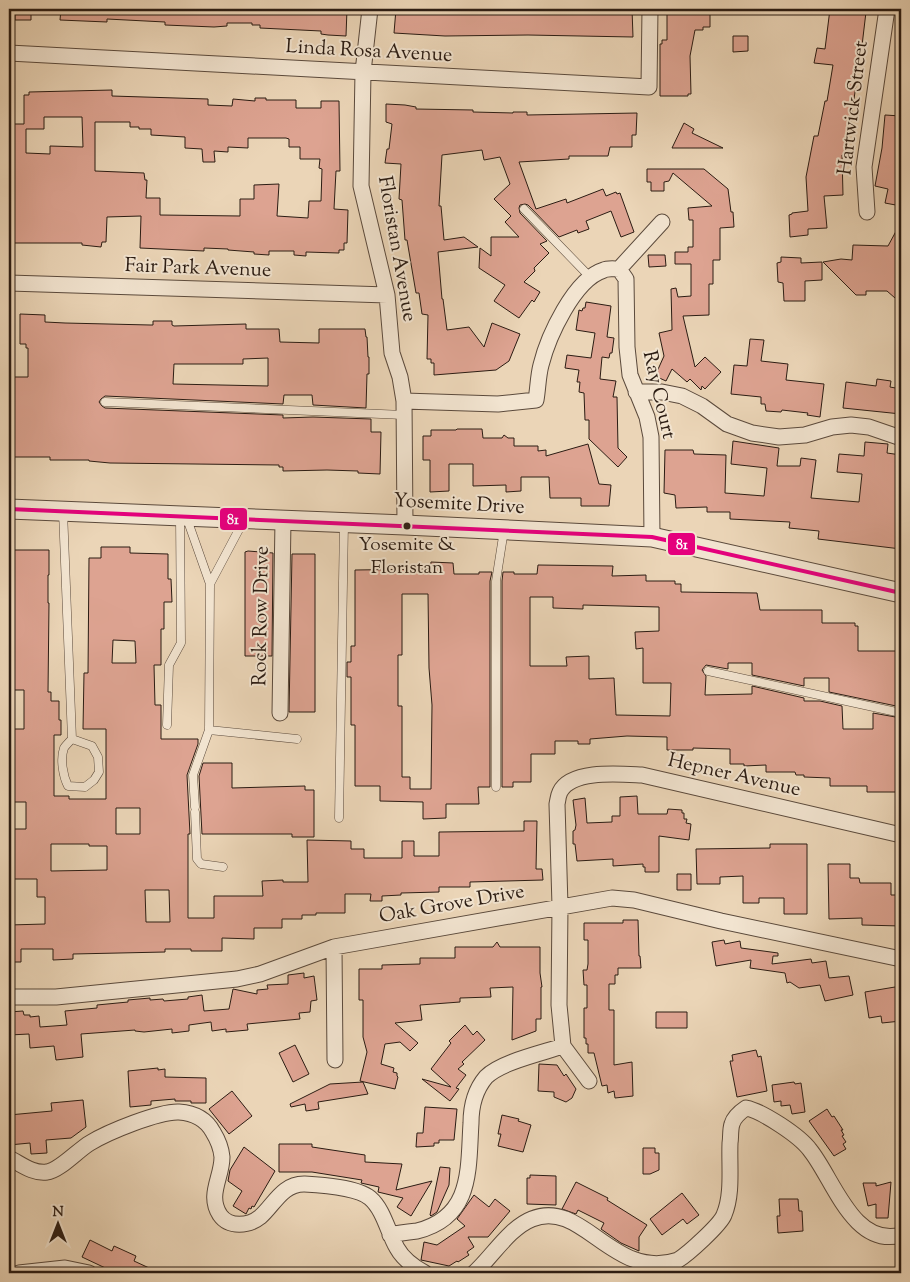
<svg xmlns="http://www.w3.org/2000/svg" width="910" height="1282" viewBox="0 0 910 1282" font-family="'Sorts Mill Goudy',serif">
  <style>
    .building { fill: #dda391; stroke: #2b1c13; fill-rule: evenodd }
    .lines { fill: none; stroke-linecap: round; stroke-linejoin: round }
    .service-casing { stroke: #5b4a3c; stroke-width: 9 }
    .minor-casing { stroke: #5b4a3c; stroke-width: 17 }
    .tertiary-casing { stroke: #5b4a3c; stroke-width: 21 }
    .service { stroke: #f2e4d0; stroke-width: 8 }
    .minor { stroke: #f2e4d0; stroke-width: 15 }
    .tertiary { stroke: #f2e4d0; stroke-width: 19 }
    .bus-1-casing { stroke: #f2e4d0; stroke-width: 8 }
    .bus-1 { stroke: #e5007d; stroke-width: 4 }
    .bus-dot { fill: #2b1c13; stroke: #f2e4d0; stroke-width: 2 }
    .labels { text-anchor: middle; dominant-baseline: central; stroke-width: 4; stroke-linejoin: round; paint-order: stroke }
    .bus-label { font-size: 19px; fill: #2b1c13; stroke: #f2e4d0 }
    .street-label { font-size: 20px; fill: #2b1c13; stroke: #f2e4d0 }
    .line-badge { stroke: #f2e4d0; stroke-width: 2 }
    .badge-label { font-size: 14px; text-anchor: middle; font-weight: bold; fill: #fff }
  </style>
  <rect width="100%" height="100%" fill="#ebd5b7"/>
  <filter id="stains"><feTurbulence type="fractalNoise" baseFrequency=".004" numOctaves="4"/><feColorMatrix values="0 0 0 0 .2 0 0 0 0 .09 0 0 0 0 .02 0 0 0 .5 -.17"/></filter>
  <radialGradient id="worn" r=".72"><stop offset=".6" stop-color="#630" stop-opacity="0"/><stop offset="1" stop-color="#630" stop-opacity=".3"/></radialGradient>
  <path class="building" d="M15,9H31V20H15Z
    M61,9H347L346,36L328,35L321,34V31L260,28V25H252V23H227V26L214,27L165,25V22L107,19V22L60,20Z
    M396,9H632L633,37L528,35L445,36L394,33Z
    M675,9H703V11H710V27H703V30H695L690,56L691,94H688V96H660V44H662V40H667V11H675Z
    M830,9L866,12L861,54L858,53L854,78H857L846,155H842L843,195L824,196L827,228L808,229V235L790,237L789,215L792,214V213L808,211L806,177L814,136H818L825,101H827L833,65L814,63L817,48L825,49Z
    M733,36H748V51L733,52Z
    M112,90V96L208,99V105L232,106L233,99L255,101V98H266V100H296V108H321V101H339L340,171H336L334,209L348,210L347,243H344V250H339V253L306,252V256L294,255V251H269V255L254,254V252L228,250V249L204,248V251L140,248L141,216L107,217L106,242H102L101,247L82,245V243H9V124H24V95H29V92ZM44,117H82L83,147L50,146V154L26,153V129H44ZM95,122H130V127H139V129H151V135L185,137V148L202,149L203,162H215L214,151L228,152V147L248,148V138H286L289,139V147H300V159H320L319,168L322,169L321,201H309L308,218L277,216L279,184L254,185V199H240V216L160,215V198H146L147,180H145L144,173L95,171Z
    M386,104L405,105L416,107V109L473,110V112L513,113V112H527V115L637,113L636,135H632V147H610L608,156H569V159L519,162L536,209L566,199L567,203L603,189L606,196L616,192L617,194L620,193L634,232L621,237L611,211L586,221L589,229L578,233L577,230L559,237L528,205L525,204L520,205L519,208L520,213L547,241L540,244L549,253L534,268L535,271L524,282L540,292L534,302L532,300L519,318L494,301L505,285L479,268L480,248L491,256V237H519L505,222L511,216L494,199L510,184L500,157L484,160L482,150L442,155L439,206H441L444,240L464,237L478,247L438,252L442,299H443L447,330L469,327L484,347L492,323L520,334L509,361L496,370L434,375V363H431V359H427L428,315L422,314L419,293H416L407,240H405L402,200L399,199L401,164L385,163L387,149H389L392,124L386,122Z
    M885,115L901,116V206L885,203L888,189L875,186L882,148Z
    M684,123L694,129L692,133L723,148H672Z
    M647,169H704L728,189L731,212H733L734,227L720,228V260H713V284H709V315L683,316L695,367L705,357L721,372L705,389L702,386L701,390L690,379L687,382L672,369L666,381L655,376L664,356L659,333L672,330L671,289L676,288L678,297L691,296V264H675V252H688V247H693V220H689L688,208L712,206L673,173L669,181L664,182V191H651V182H647Z
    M901,222V283L895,298L887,291H866V295H856L823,262L841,259L852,260L853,245L888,246Z
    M648,255H665L666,266L649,267Z
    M781,257L801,258V263L822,262V280L805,281V301H784L783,283L778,282L777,263L781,262Z
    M586,302L611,306L607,337L614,338L612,353H610L609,358L602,357L600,379L616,381L613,397H617L618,448L627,457L618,467L589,439V420H585L584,393L579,392L580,382H577L579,370L565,368L567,355L591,358L595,333L576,330L579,310L582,311L583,308H585Z
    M20,314L45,315V322L65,323L150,325H153V321H172V325L174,326L246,324V329H279L280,342L319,343V329H365L366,337H367L368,357H369V374H367L366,408L313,405L312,395H284L283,404L105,396L101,399L99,402L102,406L105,408L283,415V418L313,417L371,419V432H381L380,474L358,473V471L327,470L283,471V467H279V465L110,463L89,461V460H50V457H9V380H14V377H28V348H26V344H20ZM268,358V386L173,384L174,364H243V359Z
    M750,339L764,340L761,361L788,364L786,380L824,384L820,417L807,415L808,413L782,410L781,412L766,411L765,404H761V397L731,394L734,365L747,366Z
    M877,379L891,381L890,387L901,389V414L843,408L846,382L876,386Z
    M457,429H482L483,438H502L504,435L508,438H514V446H538V451L546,450V456L588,444L599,484L611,485L609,506H581V498H550L549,477H521V491L506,492V485L473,486V464H449V491L430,492V460H423V436H431V430H456Z
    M733,441L779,448L777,466H800L801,458L816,460L811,498L859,502L862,474L837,472L839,454L864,456L865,442L888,444L887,453L901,455V549L818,539L819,531L789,528L790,522L730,519V512H707V507L676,508L675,495L664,493L665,450H693L694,454L726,455L725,493L764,496L767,468L731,464Z
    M101,547H130V553L168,554V579H171L172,602H164V629H161V665H154L155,705H161V739H198V744L187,775L190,834H188V918H214V896H263L262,881L283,880V882H308L307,840L351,841V849H364V858H402V841H414V856H439V832L524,831V821H537L536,869H542L543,880L470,882V887H439V892L401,893V895L382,896V901H370L371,894H345V913H316V915H302V919H282V928H254V939L222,938V951H191V949H165V952L73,954V959L53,960V949H21V962H9V925L45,924V897H37V879H9V844H13V829H26V802H9V729H24V690H9V550H49V575H48V603H49L48,692H51V701H59V720H61V735H54V796H69V799H106V729H83L84,673H88L89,558H101ZM113,640L135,641L136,663H112ZM116,808H140V834H116ZM51,844H89V846H107V870L51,871ZM145,890H169L170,922H146Z
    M248,551L273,553L272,656H245V552Z
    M292,554H315V712H289Z
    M431,562L453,563L454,574H479V572H492L490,581V787H478L479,804H446V818L423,819V802L380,801V786H355V725H351V677H347V662H351V646H355V570L430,569ZM402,594H428L429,668L432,705L431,789H410V777H402V706H398V655H402Z
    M538,565L613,566L612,576L646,575V581H675V584H681V592L757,593L760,610H822V623H855V626H858V651H901V707L829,692V678H804V686L752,675V663H728V669L706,665L702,670L706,676L705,695L752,694V686L804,698V701H820L842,706L843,729H873V713L901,718V792H867V786H830V778L804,777V775H796L795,772H766V765L744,766V764H730V749L693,748V750H667V737L627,736L590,739V744H578V741H555V754H531V782H513V787H502V581L503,572H514V574H537ZM530,597H553V608L583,609V605L659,607V631L635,632L636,649L643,648V683H671L670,716L616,715L614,678L589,679V656L566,657L567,666H530Z
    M203,763H232V788L305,786V790H314V837H292V834H202L199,776Z
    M637,796L638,814H667L668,809L682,810V813H684V819H687L686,823L691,824L689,840L659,836V872H645V867H643V864L613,866V859L577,861L575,844H573V831L575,830L576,825L573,800L585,798L587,823L612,822V816H620V797Z
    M770,844H807V914H784V898H759V903H743V876L720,877V884H697L696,849L770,848Z
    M828,864H850V878H859L860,883H891V895H901V926L862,925V918L829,919Z
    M677,874H691V890H677Z
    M623,920H638L639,956H640L641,968H618V975H615V984H609V1010H614V1065L632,1062L633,1096L615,1098L614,1091L608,1093L607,1085L602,1086L594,1053H588V1044H586V1038H584V1008H587V985H584L583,970H587L588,964V940H584V923H623Z
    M724,940L725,944L740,941L741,948L778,953V956H773L772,964L811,959L812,963L826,961L829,978L849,976L853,995L825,1001L820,985L799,988L790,982L787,983L785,973L750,968L751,960L716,966L712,942Z
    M497,942L500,947H540V973L542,987H541V1019H536V1031L512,1040L513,987L490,988L491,997L460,998V1002L420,1005L422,1020L395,1023L418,1043L410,1051L400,1042L385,1044L381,1064L394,1068L393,1072L397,1073V1076L398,1077L395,1089L360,1081L367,1052L363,1037V1000H359V969H382V965L420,964V958H455V947H493Z
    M304,973V978L314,976L317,1000L311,1001L310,1012L299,1013L300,1019L247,1024L248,1030L226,1032V1029L212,1031L211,1022L189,1025V1031L172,1033V1029L144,1032L135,1031V1030L81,1034L83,1057L56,1060L54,1046L30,1048L29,1034L9,1035V1012L23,1011L24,1015H30V1017L39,1016L40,1027L67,1025L65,1011L97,1008V1005L128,1002V1000L150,998V1000L163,999L164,1001L188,999V997L202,995L204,1011L229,1009L233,989L257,994V990L268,989L267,985L288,984V975Z
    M901,986V1021L882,1023L881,1016L869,1018L865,992Z
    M656,1012H687V1028H656Z
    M465,1025L473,1035L477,1031L485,1040L462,1062L464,1064L458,1069L466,1075L456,1088L459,1089L450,1101L422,1079L451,1087L431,1069L451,1043L449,1041Z
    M295,1045L309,1074L293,1082L279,1053Z
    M756,1050L758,1057L761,1056L767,1091L737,1097L730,1061H733L732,1055Z
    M539,1064L557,1065L564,1076L566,1074L576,1089L572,1098L566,1102L554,1097V1092L538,1091Z
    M158,1068V1070L165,1069V1077L206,1078V1103H191V1101H175V1099L151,1101V1105L130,1107L128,1071Z
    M363,1082L368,1094L318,1102L319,1109L306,1111L305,1104L291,1107L290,1104L330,1084Z
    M794,1082L795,1084L801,1083L805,1112L792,1114L790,1105L781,1106V1101L774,1102L772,1085Z
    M232,1091L252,1116L229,1134L209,1109Z
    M83,1100L86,1127L71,1138L46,1140L47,1153L31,1154L30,1143L9,1145V1115L52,1111L51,1103Z
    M425,1107L457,1109L454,1140H439V1143H434V1146L416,1147L417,1133H423Z
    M827,1109L832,1117L834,1116L843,1130H841L844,1135L842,1136L846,1142L843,1144L846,1149L834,1156L809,1121Z
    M502,1115L519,1119L518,1121L531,1125L523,1152L498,1146L501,1134H498Z
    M279,1144H312V1147L365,1155V1162L402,1164L396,1190L432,1181L411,1216L397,1207L403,1198L378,1192L379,1187L361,1183L362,1180L312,1172H279Z
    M244,1147L275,1171L254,1207L252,1206L251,1209L249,1208L246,1214L233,1206L242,1191L228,1181L230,1170Z
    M643,1148H655V1153H659V1170L650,1174H643Z
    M440,1167L450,1168L449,1185L437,1212L431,1216L430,1215Z
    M530,1175L556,1176V1205L527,1204V1178H530Z
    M576,1182L608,1198L607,1200L647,1225L639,1237V1251L621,1243L601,1229L604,1223L578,1210L576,1214L562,1209Z
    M891,1182L888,1218H876V1204L868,1206L863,1183H876V1186Z
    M682,1193L699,1215L687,1224L683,1219L662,1235L650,1219Z
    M474,1195L489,1207L495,1199L510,1211L488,1237H468L474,1247L467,1252L469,1255L458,1262L457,1261L449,1266L421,1260L424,1242L437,1245L465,1226L457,1219Z
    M779,1199H798L799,1211H802L803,1231L778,1233L777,1216H780Z
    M90,1240L112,1251L114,1246L136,1256L134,1261L160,1273H116L82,1257Z"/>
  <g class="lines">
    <g class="service-casing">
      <path id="service" d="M524,209L590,277
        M105,402L404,415
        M63,511L72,739C70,741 66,745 64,748C60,759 63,776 68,786L85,787L94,780L99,772L98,757L92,746L72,739
        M186,516L210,584L209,730L297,739
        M210,584L244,520
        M708,671L901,713
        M167,725L169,665L181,643L180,516
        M496,787V581L504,530
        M195,807L193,775L209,730
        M195,812L197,859L201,864L223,867
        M339,818L344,523"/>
    </g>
    <g class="minor-casing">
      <path id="minor" d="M370,9L363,72L361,186L387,295L392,353L400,377L404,401L405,525
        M9,53L649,87L650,9
        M867,212L864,167L887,9
        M619,269L626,279L627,347L630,375L647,417L651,437L652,537
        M619,269L662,222
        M9,283L387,295
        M636,392H662L682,396L702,406L727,424L752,433L779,437L805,435L832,427L851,425L869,427L901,438
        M404,401L498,404L536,400C538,389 538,376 541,365C548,337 574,279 604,270C608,268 614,269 619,269
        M280,713L283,520
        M334,947L335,1060
        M9,997H56L237,979L260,974L334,947L612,898L634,900L721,921L901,959
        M563,1046L589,1081
        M9,1158C21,1164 33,1174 47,1172C59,1171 78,1150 90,1143C108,1132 159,1111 179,1112C194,1113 206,1119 213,1132C218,1140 221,1147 222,1157C222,1178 207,1195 220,1215C229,1228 249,1226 260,1217C274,1205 282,1184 304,1184C321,1185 357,1187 370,1198C384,1210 388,1233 397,1248C403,1259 414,1267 425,1273
        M390,1235C399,1233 408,1232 417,1231C473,1217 468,1169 471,1123C471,1107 475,1090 486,1077C501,1062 542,1053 563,1046L559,1005L560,906L557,804C558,800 558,796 560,792C571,769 621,774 642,775L901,835
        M19,1273L65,1268L89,1273
        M474,1273C492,1257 509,1228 532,1219C583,1198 613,1282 678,1260C688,1254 720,1225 724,1215C733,1194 729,1166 730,1143C731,1138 730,1130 732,1124C734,1117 740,1112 746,1108C762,1111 800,1136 810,1150C833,1178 853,1248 901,1235"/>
    </g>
    <g class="tertiary-casing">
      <path id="tertiary" d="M9,509L405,525L652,537L901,593"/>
    </g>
    <use href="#service" class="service"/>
    <use href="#minor" class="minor"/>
    <use href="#tertiary" class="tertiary"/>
    <g class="bus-1-casing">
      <path id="bus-1" d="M9,509L652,537L901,593"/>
    </g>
    <use href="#bus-1" class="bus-1"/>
  </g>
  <circle class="bus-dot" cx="407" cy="526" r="4.5"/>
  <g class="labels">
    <g class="bus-label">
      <text x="407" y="545">Yosemite &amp;<tspan x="407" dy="23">Floristan</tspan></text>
    </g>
    <g class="street-label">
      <text transform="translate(369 52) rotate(3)">Linda Rosa Avenue</text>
      <text transform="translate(854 108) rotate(-83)">Hartwick Street</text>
      <text transform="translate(396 249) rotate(80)">Floristan Avenue</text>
      <text transform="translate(198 269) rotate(2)">Fair Park Avenue</text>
      <text transform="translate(658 395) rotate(77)">Ray Court</text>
      <text transform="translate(459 505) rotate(3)">Yosemite Drive</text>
      <text transform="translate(262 616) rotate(-89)">Rock Row Drive</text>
      <text transform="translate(734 776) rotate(13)">Hepner Avenue</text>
      <text transform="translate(452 905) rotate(-10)">Oak Grove Drive</text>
    </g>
  </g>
  <g class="line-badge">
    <rect x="219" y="507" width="29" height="24" rx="5" fill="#e5007d"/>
    <rect x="667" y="532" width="29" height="24" rx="5" fill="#e5007d"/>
  </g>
  <g class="badge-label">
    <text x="233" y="524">81</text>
    <text x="682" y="549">81</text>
  </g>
  <rect width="910" height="1282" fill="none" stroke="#ebd5b7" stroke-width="30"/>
  <rect x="10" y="10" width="890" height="1262" fill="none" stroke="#2b1c13" stroke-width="2.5"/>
  <rect x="15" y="15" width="880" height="1252" fill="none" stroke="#2b1c13"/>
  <g transform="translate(58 1224)" stroke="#f2e4d0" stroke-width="4" paint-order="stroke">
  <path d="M0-4L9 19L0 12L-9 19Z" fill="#2b1c13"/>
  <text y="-8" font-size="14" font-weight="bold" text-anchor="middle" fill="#2b1c13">N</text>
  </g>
  <rect width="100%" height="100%" filter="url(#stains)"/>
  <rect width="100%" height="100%" fill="url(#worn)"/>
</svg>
